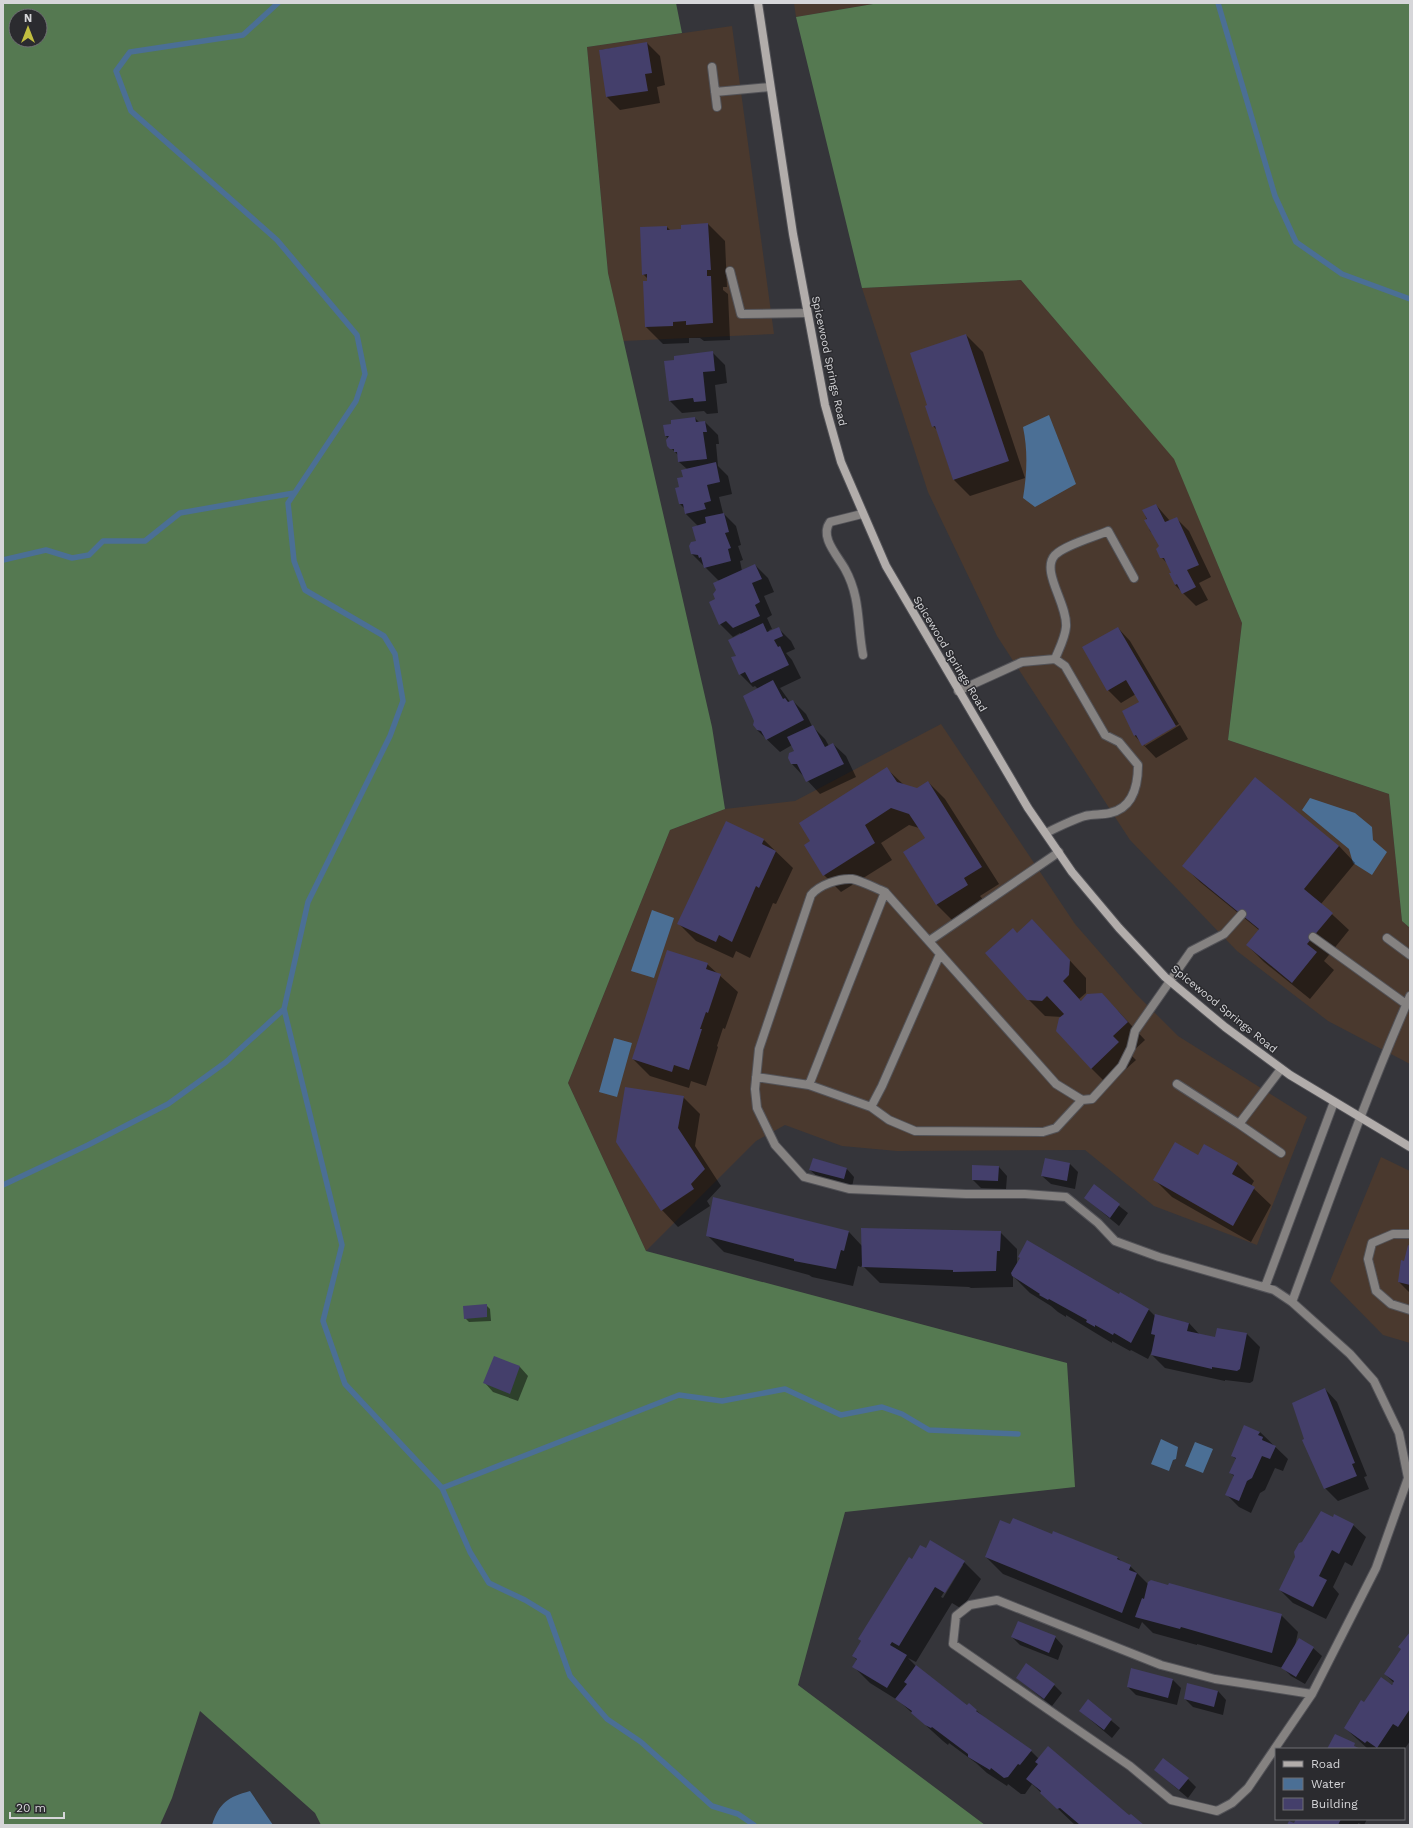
<svg xmlns="http://www.w3.org/2000/svg" width="1413" height="1828" viewBox="0 0 1413 1828" font-family="'Work Sans',sans-serif">
  <style>
    .commercial { fill: #4a392e }
    .forest { fill: #557951; fill-rule: evenodd }
    .water { fill: #4b6f95 }
    .shadow { fill: #0007; fill-rule: evenodd }
    .lines { fill: none; stroke-linecap: round; stroke-linejoin: round }
    .stream { stroke: #4b6f95; stroke-width: 5.5 }
    .building { fill: #443f6b }
    .lane-casing { stroke: #525257; stroke-width: 10 }
    .street-casing { stroke: #525257; stroke-width: 10 }
    .secondary-casing { stroke: #525257; stroke-width: 10 }
    .lane { stroke: #858281; stroke-width: 8 }
    .street { stroke: #858281; stroke-width: 8 }
    .secondary { stroke: #b2adab; stroke-width: 8 }
    .labels { text-anchor: middle; dominant-baseline: central; stroke-width: 3; stroke-linejoin: round; paint-order: stroke }
    .street-label { font-size: 11px; fill: #d6d6d9; stroke: #2b2b2f }
  </style>
  <rect width="100%" height="100%" fill="#35353a"/>
  <path class="commercial" d="M794,3H879L796,17Z
    M732,26L774,334L623,341L608,273L587,47Z
    M1021,280L1174,458L1242,623L1228,740L1389,794L1402,921L1410,928V1064L1328,1021L1237,951L1130,840L997,636L928,492L862,288Z
    M941,724L1075,924L1136,994L1178,1036L1307,1117L1257,1245L1154,1206L1085,1150L897,1151L842,1146L785,1125L756,1141L646,1251L568,1083L670,830L725,809L795,801Z
    M1381,1157L1410,1171V1343L1383,1335L1330,1281Z"/>
  <path class="forest" d="M3,3H676L682,33L587,47L608,273L712,727L725,809L670,830L568,1083L646,1251L1067,1363L1075,1487L845,1512L798,1685L985,1825H321L315,1813L200,1711L172,1798L160,1825H3ZM16,16H40V40H16Z
    M879,3H1410V928L1402,921L1389,794L1228,740L1242,623L1174,459L1021,280L862,288L796,17Z"/>
  <path class="water" d="M1049,415L1076,484L1035,507L1023,498C1027,474 1028,451 1023,427Z
    M1310,798L1355,813L1372,827L1373,840L1387,852L1372,875L1353,863L1349,849L1302,810Z
    M652,910L674,918L654,978L631,971Z
    M614,1038L632,1043L617,1097L599,1092Z
    M1161,1439L1178,1447L1176,1459L1173,1460L1169,1471L1151,1464Z
    M1195,1442L1213,1449L1203,1473L1185,1466Z
    M250,1791L273,1825H212C219,1803 228,1797 250,1791Z"/>
  <path class="shadow" d="M647,43L660,56L665,85L657,87L660,103L620,110L607,97L600,50Z
    M708,224L725,241L727,287H723V290L728,294L730,340L704,341L700,338H689V343L663,344L646,327L648,279L643,274L667,227L671,231L682,230Z
    M966,335L983,352L1025,478L970,496L953,479L937,430L933,426Z
    M712,352L725,365L727,383L715,385L718,413L707,414L704,411L682,413L670,401Z
    M695,418L700,423L705,422L718,435L719,444H716L718,466L728,476L732,494L719,497L723,513L736,526L741,545L738,546L743,560L740,561L742,571L755,565L768,578L774,592L764,596L772,615L767,618L772,629L769,630L770,632L778,628L791,641L795,649L786,653L792,660L801,678L780,688L790,702L793,701L806,714L812,726L825,739L829,746L833,744L846,756L856,777L820,794L792,764L795,751L792,745L780,752L757,730L758,689L755,686L753,687L740,674L737,656L742,635L740,633L733,637L720,624L716,600L719,581L692,554L697,542L698,526L686,514L685,509L680,504V488L687,469L679,462V456L668,445V439L666,436Z
    M1156,505L1170,521L1176,518L1189,531L1211,577L1199,583L1208,600L1196,606L1175,585L1169,565L1161,557L1160,546L1156,537L1150,531L1144,511Z
    M1118,628L1130,641L1179,724L1144,744L1145,746L1180,725L1188,739L1156,758L1135,736L1123,712L1140,702L1136,694L1121,703L1108,690Z
    M887,769L904,785L917,789L928,782L945,799L999,884L980,896L985,902L954,922L937,905L904,853L926,839L919,828L909,825L881,843L892,860L841,892L824,875L812,842Z
    M764,840L793,868L776,904L773,903L750,958L736,951L733,958L696,941L679,924Z
    M1339,846L1355,863L1321,904L1349,930L1324,961L1334,970L1310,999L1264,962L1247,945L1259,930L1200,882L1183,865Z
    M1017,934L1049,938L1086,978V993L1079,999L1081,1001L1118,1011L1145,1040L1130,1054L1136,1060L1108,1085L1091,1068L1062,1017L1045,1016L1028,999Z
    M707,964L738,992L725,1029L723,1028L717,1046L718,1047L706,1086L691,1081L689,1088L650,1076L633,1059Z
    M683,1097L700,1114L695,1146L721,1186L707,1201L710,1206L678,1227L662,1210Z
    M1204,1146L1237,1164L1254,1181L1251,1186L1271,1205L1251,1242L1172,1197L1155,1180L1198,1157Z
    M1070,1164L1078,1172L1075,1189L1051,1184L1042,1176Z
    M999,1167L1007,1176L1006,1189L981,1188L973,1180Z
    M846,1168L854,1177L852,1187L819,1178L810,1170Z
    M1094,1186L1128,1213L1119,1226L1085,1198Z
    M849,1232L862,1246L1000,1232L1017,1249V1265L1120,1296L1121,1294L1149,1310L1156,1317L1189,1323L1200,1335L1216,1338L1218,1329L1247,1334L1260,1347L1253,1381L1250,1383L1225,1380V1381L1165,1368L1152,1355L1153,1349L1148,1359L1131,1350L1130,1351L1112,1341V1343L1066,1315V1317L1058,1312L1051,1306L1030,1293L1013,1276V1287L971,1288L969,1287L880,1283L862,1265L861,1267L858,1266L853,1286L812,1277L809,1275L724,1252L707,1235Z
    M1410,1247V1293L1399,1282Z
    M486,1305L490,1309L491,1321L469,1322L465,1318Z
    M494,1358L520,1367L528,1376L518,1401L493,1392L485,1383Z
    M1325,1389L1337,1402L1367,1476L1364,1477L1369,1489L1338,1501L1325,1488L1305,1440Z
    M1260,1432L1288,1459L1283,1471L1275,1468L1265,1490L1260,1493L1251,1513L1239,1507L1226,1494L1234,1476L1230,1473L1236,1459L1232,1456Z
    M1333,1518L1353,1525L1366,1537L1352,1566L1345,1562L1333,1587L1339,1594L1326,1619L1293,1603L1280,1590Z
    M1011,1525L1052,1535L1118,1558L1123,1563L1130,1566L1148,1584L1281,1615L1298,1632L1295,1646L1313,1648L1322,1656L1305,1684L1291,1676L1283,1668L1197,1644V1645L1153,1633L1142,1622L1139,1629L1003,1574L986,1557Z
    M912,1560L964,1562L981,1579L962,1609L952,1603L916,1662L908,1658L918,1668L968,1706L969,1704L985,1718L1031,1751L1039,1759L1143,1825H1075L1032,1784L1025,1794H1021L1008,1784L1007,1786L987,1773L976,1763L949,1743L948,1745L943,1741L899,1701L870,1683L853,1666L857,1660L853,1656L862,1642L859,1639ZM961,1565H963L943,1598L941,1597Z
    M1410,1632V1741L1404,1750L1368,1749L1345,1728L1364,1704L1394,1683L1385,1674L1402,1649Z
    M1012,1637H1055L1063,1646L1058,1660L1020,1645Z
    M1017,1678L1054,1685L1062,1693L1052,1706Z
    M1173,1680L1181,1688L1177,1705L1136,1695L1128,1687Z
    M1218,1691L1226,1700L1223,1715L1193,1707L1185,1699Z
    M1088,1701L1120,1728L1112,1738L1080,1711Z
    M1155,1770L1188,1779L1196,1787L1188,1798Z
    M1297,1819H1367L1364,1825L1358,1823V1825H1288L1295,1824Z"/>
  <g class="lines">
    <path class="stream" d="M278,3L243,35L130,52L116,71L131,111L277,240L357,335L365,374L356,401L288,503L294,561L305,590L384,636L395,654L403,701L390,736L308,902L284,1009L342,1245L323,1321L345,1384L442,1488L470,1552L489,1583L525,1600L548,1614L570,1676L607,1719L641,1742L712,1806L738,1814L754,1825
      M1218,3L1275,196L1296,242L1342,274L1410,299
      M3,560L46,550L72,558L89,555L103,541H145L180,513L294,493
      M3,1185L88,1145L168,1104L226,1062L284,1009
      M442,1488L679,1395L722,1401L785,1389L841,1415L882,1407L902,1414L929,1430L1018,1434"/>
  </g>
  <path class="building" d="M647,42L652,73L645,74L648,91L606,97L599,50Z
    M708,223L711,270H707V276H711L713,323L686,325V321L673,322V326L645,327L643,281H647V274L642,275L640,227L667,226V230L681,229V225Z
    M966,334L1009,461L953,480L935,426L932,427L925,406L927,405L910,353Z
    M713,351L715,371L703,372L706,401L694,402L693,398L669,401L664,361L674,360V356Z
    M695,417L696,422L705,421L707,432H703L707,459L678,462L677,452H674V449H670L667,446L666,440L669,436H665L663,425L671,424V420Z
    M716,462L720,482L707,485L711,501L704,503L706,509L685,514L683,504H679L675,488L679,487L677,478L683,477L681,470Z
    M1156,504L1165,522L1177,517L1199,565L1187,570L1196,587L1182,594L1177,584L1175,585L1169,573H1171L1164,558H1160L1156,549L1159,546L1144,520L1147,519L1142,510Z
    M724,513L729,532L725,533L731,548L728,549L731,561L704,568L701,557L699,558L698,555L691,554L689,546L691,542L696,541L692,527L706,523L705,517Z
    M755,564L762,579L752,583L760,602L755,605L760,616L733,628L726,621L719,625L709,602L715,599L713,594L716,590L713,583Z
    M763,623L767,632L779,627L783,636L774,640L778,647L780,646L789,665L751,683L745,672L739,675L731,657L736,656L728,640Z
    M1118,627L1176,726L1142,746L1136,735L1134,736L1122,711L1139,702L1126,680L1107,691L1082,647Z
    M773,680L783,699L785,698L788,702L793,700L804,720L766,740L761,731L757,730L753,725L754,721L743,696Z
    M813,725L825,747L833,743L844,764L806,782L797,764H791L788,758L789,753L794,751L787,737Z
    M887,767L897,782L917,788L928,781L982,867L964,878L968,885L936,905L903,852L925,838L909,814L891,808L865,825L875,843L823,876L804,845L810,841L799,823Z
    M1255,777L1339,846L1304,889L1333,913L1307,944L1317,952L1292,983L1246,945L1259,929L1182,866Z
    M726,821L764,839L762,844L776,851L759,888L756,886L732,942L719,935L716,942L677,924Z
    M1032,919L1070,960L1069,975L1063,981L1081,1001L1087,994L1102,993L1128,1022L1113,1036L1119,1042L1091,1069L1056,1031L1059,1018L1064,1014L1047,996L1042,1001L1027,1000L985,953L1013,928L1017,933Z
    M667,950L708,963L706,969L721,974L708,1013L706,1012L700,1029H702L689,1070L674,1065L672,1072L632,1059Z
    M625,1087L684,1096L678,1128L705,1169L691,1184L694,1189L661,1211L616,1142Z
    M1175,1142L1198,1155L1204,1144L1238,1163L1232,1174L1255,1187L1233,1226L1153,1180Z
    M813,1158L847,1168L844,1179L809,1170Z
    M1045,1158L1070,1163L1067,1181L1041,1176Z
    M972,1165L999,1166L998,1181L972,1180Z
    M1094,1184L1120,1204L1110,1218L1084,1198Z
    M713,1197L849,1231L844,1251L841,1250L836,1269L794,1261V1259L706,1236Z
    M861,1228L1001,1231L1000,1251H997L996,1271L953,1272V1270L862,1267Z
    M1027,1240L1119,1294L1120,1292L1149,1309L1131,1343L1114,1333L1113,1335L1095,1325V1327L1086,1322L1087,1320L1049,1299L1048,1300L1039,1295L1040,1294L1012,1276L1011,1273L1020,1258L1018,1257Z
    M1408,1245L1410,1246V1285L1398,1282L1401,1260L1404,1261Z
    M487,1304V1317L464,1319L463,1306Z
    M1155,1314L1189,1323L1187,1331L1215,1337L1217,1328L1247,1333L1240,1369L1237,1371L1212,1367V1369L1151,1355L1155,1335L1151,1334Z
    M494,1356L520,1366L510,1394L483,1383Z
    M1325,1388L1355,1463L1352,1464L1357,1476L1324,1489L1302,1440L1304,1439L1292,1403Z
    M1244,1425L1260,1432L1258,1435L1263,1437L1262,1440L1276,1446L1270,1459L1262,1456L1252,1478L1247,1481L1239,1501L1225,1495L1234,1475L1229,1473L1236,1458L1231,1456Z
    M1321,1511L1333,1517L1334,1514L1354,1524L1339,1554L1332,1550L1319,1576L1327,1580L1313,1607L1279,1590L1295,1557L1294,1552L1299,1543L1302,1542Z
    M1013,1518L1052,1534L1053,1531L1118,1557L1117,1559L1131,1565L1129,1570L1137,1573L1122,1613L985,1557L1000,1520L1010,1524Z
    M930,1540L965,1561L945,1593L935,1587L899,1646L892,1642L890,1645L907,1655L887,1688L852,1667L857,1659L852,1656L861,1641L858,1639L909,1557L912,1559L920,1545L926,1548Z
    M1151,1580L1168,1585L1169,1583L1282,1614L1272,1653L1181,1627L1180,1629L1135,1617L1142,1598L1144,1599L1148,1582Z
    M1018,1621L1056,1636L1049,1653L1011,1637Z
    M1410,1632V1709L1398,1727L1393,1724L1377,1748L1367,1741L1365,1743L1344,1728L1361,1700L1364,1702L1381,1677L1392,1685L1394,1681L1384,1674L1401,1649L1398,1647Z
    M1299,1638L1314,1647L1296,1677L1281,1668Z
    M1026,1663L1055,1684L1044,1699L1016,1678Z
    M916,1665L967,1705L969,1703L977,1710L976,1711L1032,1750L1020,1765L1018,1764L1008,1777L1004,1778L991,1768L990,1770L968,1757V1754L932,1727L931,1728L925,1725L911,1713L912,1711L895,1699L907,1684L904,1682Z
    M1131,1668L1173,1679L1168,1698L1127,1687Z
    M1187,1683L1218,1691L1214,1707L1184,1699Z
    M1088,1699L1112,1719L1104,1730L1079,1711Z
    M1335,1734L1355,1743L1354,1746L1361,1749H1327Z
    M1048,1746L1129,1815L1131,1814L1144,1825H1080L1060,1808L1057,1809L1040,1793L1041,1791L1026,1779L1038,1764L1035,1762Z
    M1163,1758L1189,1778L1179,1790L1154,1770Z
    M1296,1819H1341L1338,1825H1287L1289,1821L1294,1823Z"/>
  <g class="lines">
    <g class="lane-casing">
      <path id="lane" d="M712,67L717,107
        M715,92L770,87
        M730,271L741,314L807,313
        M1055,659C1059,649 1065,638 1066,627C1068,604 1040,571 1055,555C1065,545 1094,537 1108,531L1134,578
        M958,691L1022,662L1055,659L1065,666L1105,735L1119,742L1138,765C1138,785 1133,808 1110,813C1102,815 1093,814 1085,816C1072,820 1058,827 1046,833
        M1242,914L1224,934L1191,951L1135,1031L1131,1048L1122,1066L1092,1099L1082,1100L1056,1084L885,892C875,888 862,881 852,879C839,878 819,885 811,895L759,1049L755,1089L757,1108L775,1145L804,1177L849,1189L966,1194H1025L1066,1197L1098,1223L1115,1241L1159,1257L1274,1290L1292,1302L1350,1354L1374,1381L1399,1433L1408,1478L1376,1568L1312,1694L1248,1788L1232,1803L1217,1811L1171,1800L1130,1766L953,1644L956,1616L970,1605L997,1600L1161,1665L1215,1679L1312,1694
        M1313,937L1406,1004
        M1387,938L1410,955
        M929,941L1059,852
        M1281,1069L1239,1124L1281,1153
        M756,1077L809,1085L871,1107L882,1086L940,954
        M1177,1084L1239,1124
        M809,1085L885,892
        M871,1107L889,1120L915,1131L1043,1132L1056,1128L1082,1100
        M1410,1234H1393L1372,1243L1368,1259L1376,1291L1391,1304L1410,1310
        M1265,1287L1334,1102
        M1292,1302C1330,1199 1366,1096 1410,996"/>
    </g>
    <g class="street-casing">
      <path id="street" d="M862,514L830,522C819,537 838,556 845,569C861,598 857,624 863,655"/>
    </g>
    <g class="secondary-casing">
      <path id="secondary" d="M758,3L793,234L825,405L841,462L886,566L1028,808L1072,872L1119,928L1165,977L1225,1027L1290,1075L1410,1147"/>
    </g>
    <use href="#lane" class="lane"/>
    <use href="#street" class="street"/>
    <use href="#secondary" class="secondary"/>
  </g>
  <g class="labels">
    <g class="street-label">
      <text transform="translate(829 361) rotate(78)">Spicewood Springs Road</text>
      <text transform="translate(950 654) rotate(59)">Spicewood Springs Road</text>
      <text transform="translate(1224 1009) rotate(39)">Spicewood Springs Road</text>
    </g>
  </g>
  <rect width="1413" height="1828" fill="none" stroke="#d6d6d9" stroke-width="8"/>
  <rect x="1275" y="1748" width="130" height="72" fill="#2b2b2f" stroke="#6f6f73"/>
  <rect x="1283" y="1761" width="20" height="6" fill="#b2adab" stroke="#6f6f73"/>
  <text x="1311" y="1768" font-size="12" fill="#d6d6d9">Road</text>
  <rect x="1283" y="1778" width="20" height="12" fill="#4b6f95" stroke="#6f6f73"/>
  <text x="1311" y="1788" font-size="12" fill="#d6d6d9">Water</text>
  <rect x="1283" y="1798" width="20" height="12" fill="#443f6b" stroke="#6f6f73"/>
  <text x="1311" y="1808" font-size="12" fill="#d6d6d9">Building</text>
  <g transform="translate(28 28)"><circle r="19" fill="#2b2b2f" stroke="#6f6f73"/>
  <path d="M0-3L7 15L0 10L-7 15Z" fill="#c1be40"/>
  <text y="-6" font-size="11" font-weight="bold" text-anchor="middle" fill="#d6d6d9">N</text>
  </g>
  <path d="M10 1812v6h54v-6" fill="none" stroke="#d6d6d9" stroke-width="2"/>
  <text x="16" y="1812" font-size="12" fill="#d6d6d9" stroke="#2b2b2f" stroke-width="3" paint-order="stroke">20 m</text>
</svg>
